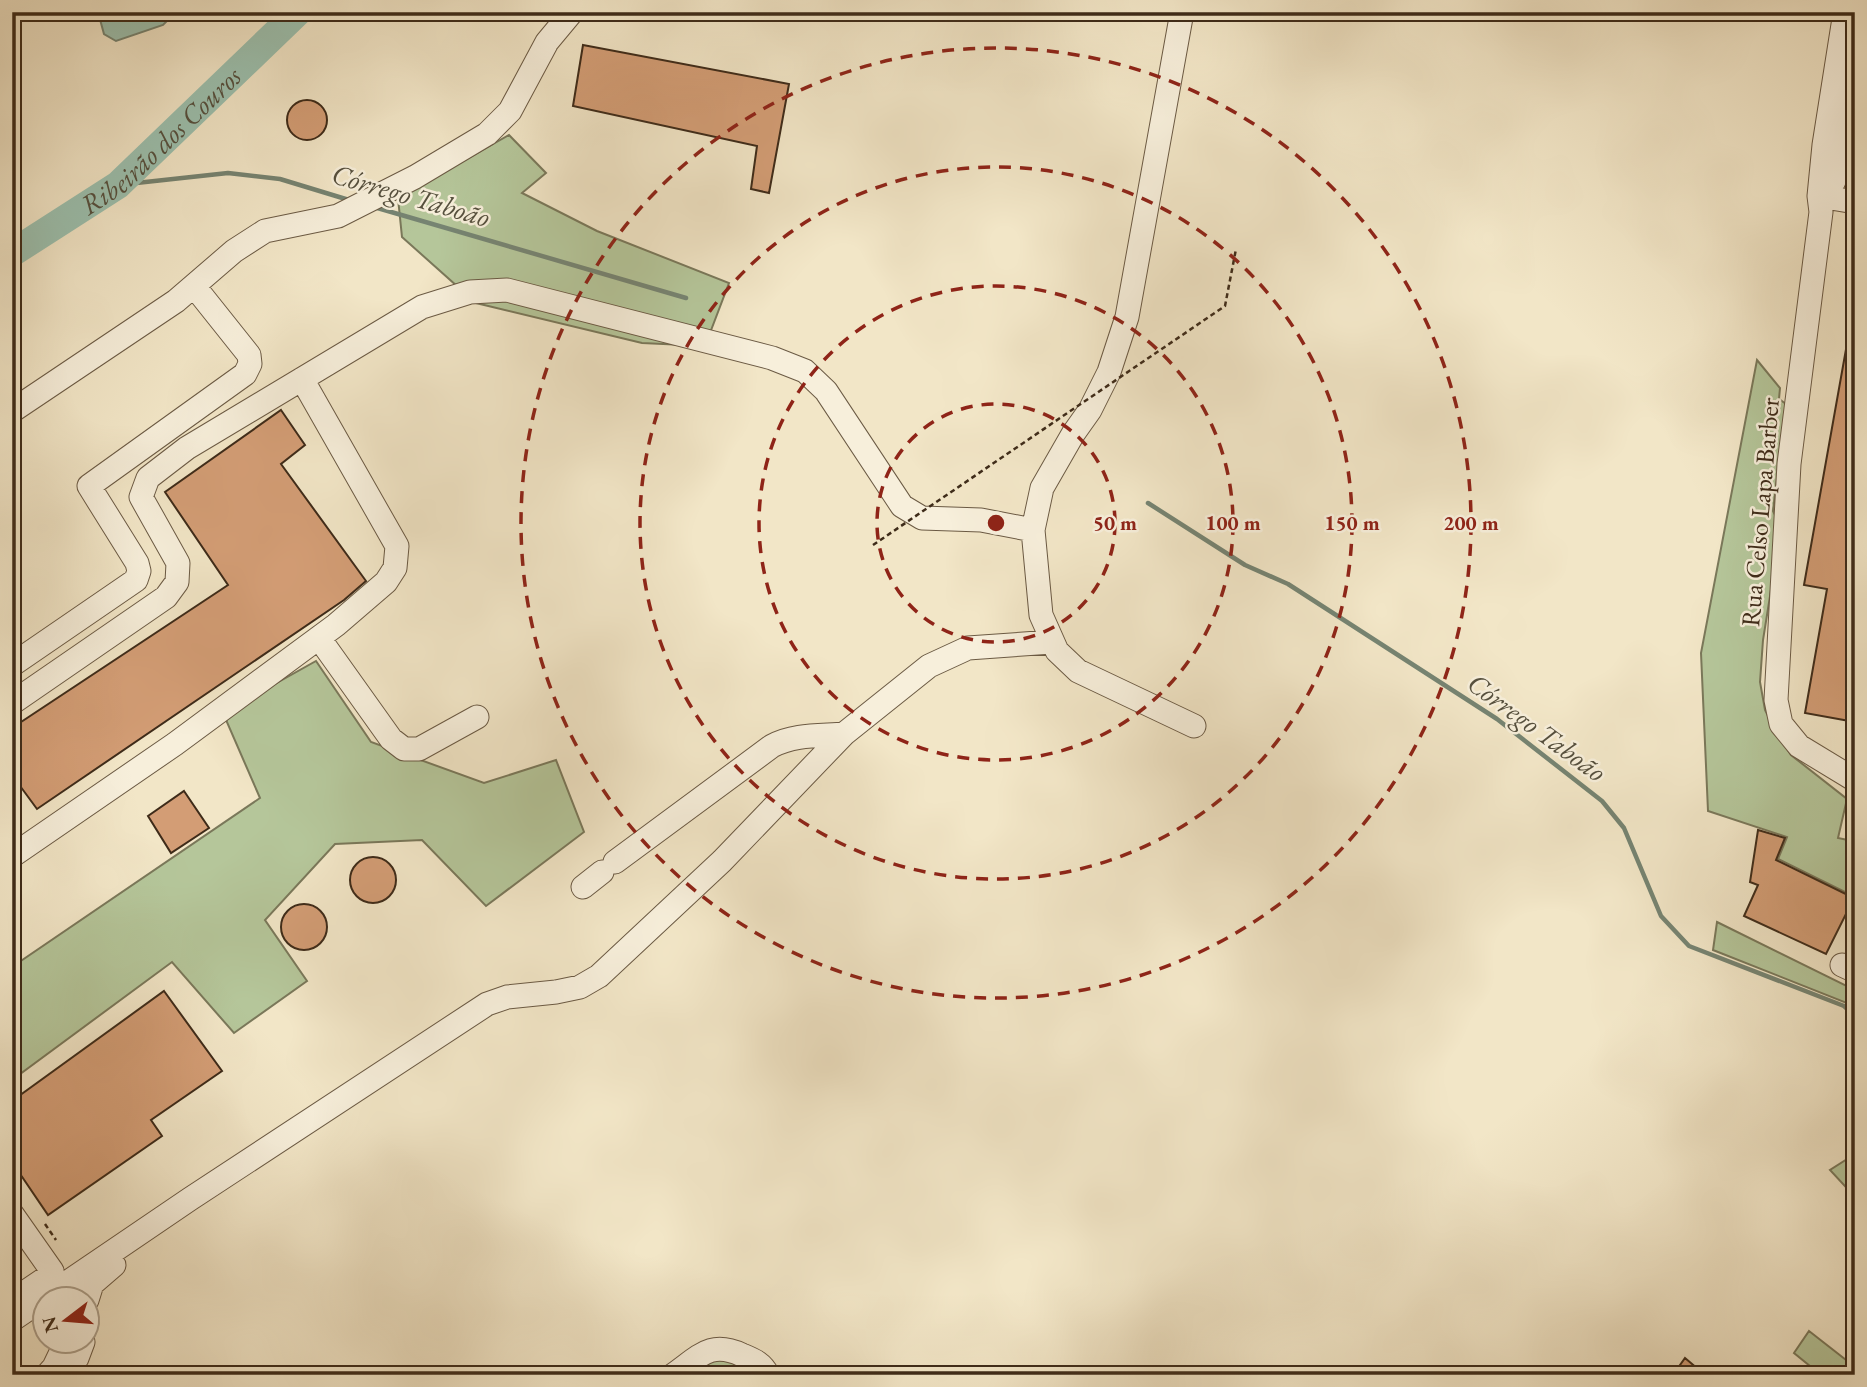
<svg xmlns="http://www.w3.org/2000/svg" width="1867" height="1387" viewBox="0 0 1867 1387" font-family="'EB Garamond',serif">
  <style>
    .green { fill: #b5c69a; stroke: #7a785a; stroke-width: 2 }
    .water { fill: #9cc0ae; stroke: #768472; stroke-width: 2 }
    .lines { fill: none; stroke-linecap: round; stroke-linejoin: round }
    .stream { stroke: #768472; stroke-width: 4.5 }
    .river { stroke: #9cc0ae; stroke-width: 28 }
    .building { fill: #d39d75; stroke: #3e2b19; stroke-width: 2 }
    .minor-casing { stroke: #6b5a44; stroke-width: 25 }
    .path { stroke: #3e2b19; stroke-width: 2.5; stroke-dasharray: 5 3.5; stroke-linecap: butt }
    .minor { stroke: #f7efdb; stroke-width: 23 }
    .path-bridge { stroke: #3e2b19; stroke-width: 2.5; stroke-dasharray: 5 3.5; stroke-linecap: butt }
    .ring { fill: none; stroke: #8f2418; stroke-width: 3.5; stroke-dasharray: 12 9 }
    .labels { text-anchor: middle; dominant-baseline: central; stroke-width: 5; stroke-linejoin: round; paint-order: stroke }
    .street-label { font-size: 26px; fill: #3e2b19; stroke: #f7efdb }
    .water-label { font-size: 28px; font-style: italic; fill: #56503e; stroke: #f7efdb }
    .centre { fill: #8f2418; stroke: #f7efdb; stroke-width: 3.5 }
    .ring-label { font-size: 21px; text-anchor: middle; font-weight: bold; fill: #8f2418; stroke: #f7efdb; stroke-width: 5; stroke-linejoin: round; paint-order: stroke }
  </style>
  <rect width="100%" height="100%" fill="#f2e6c7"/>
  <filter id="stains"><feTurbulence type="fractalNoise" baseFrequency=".00286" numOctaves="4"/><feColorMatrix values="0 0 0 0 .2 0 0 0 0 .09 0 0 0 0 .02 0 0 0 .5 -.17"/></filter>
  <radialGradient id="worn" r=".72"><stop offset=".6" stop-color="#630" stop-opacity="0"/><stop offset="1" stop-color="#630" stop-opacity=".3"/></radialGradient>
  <path class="green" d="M509,135L546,173L522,193L597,231L729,283L705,346L642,343L476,303L402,237L398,198Z
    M1757,360L1780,388L1779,399L1786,404L1773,511L1781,527L1763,640L1760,682L1765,710L1773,726L1791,755L1847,799L1838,838L1848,840L1847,859L1855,861V897L1778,859L1787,837L1708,811L1701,653Z
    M316,661L371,742L484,783L556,760L584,832L486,906L422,840L335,844L265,920L307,981L234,1033L172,962L12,1080V967L260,798L223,713Z
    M1717,922L1855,990V1010L1847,1003L1713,950Z
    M1855,1154V1197L1830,1170Z
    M1809,1331L1855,1367V1375H1821L1794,1353Z
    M698,1357L764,1366L774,1375H673Z"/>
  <path class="water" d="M98,12H172L173,15L163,25L116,41L104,34Z"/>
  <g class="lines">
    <path class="stream" d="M118,185L228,173L280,179L349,200
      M374,207L686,298
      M1148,503L1245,565L1288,584L1497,719L1602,801L1624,828L1661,916L1689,946L1844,1006L1855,1016"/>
    <path class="river" id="s1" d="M12,253L118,185L298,12"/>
  </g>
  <path class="building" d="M583,45L789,84L769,193L751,189L757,146L573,106Z
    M287 120a20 20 0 1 1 40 0a20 20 0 1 1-40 0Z
    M1848,338H1855V722L1805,713L1827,589L1804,585Z
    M281,410L305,445L281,464L366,581L344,600L37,809L12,775V728L228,585L165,492Z
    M184,791L209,828L171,853L148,816Z
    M1758,830L1785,838L1776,860L1854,898L1826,954L1744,916L1758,885L1750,882Z
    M350 880a23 23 0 1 1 46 0a23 23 0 1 1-46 0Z
    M281 927a23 23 0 1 1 46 0a23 23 0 1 1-46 0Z
    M164,991L222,1071L151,1120L162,1136L48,1215L12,1162V1101Z
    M1685,1358L1705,1375H1673Z"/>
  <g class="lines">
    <g class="minor-casing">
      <path id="minor" d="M1182,12L1127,317L1109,372L1090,410L1073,434L1042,488L1033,530L1041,615L1057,651L1078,671L1194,726
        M1845,12L1824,145L1819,196L1821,212L1789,464L1776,700L1781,724L1799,746L1855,780
        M1834,181L1855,60
        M1819,196L1855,202
        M12,411L176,301L234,251L265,231L338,216L415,177L487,134L510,111L547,42L572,12
        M319,638L391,739L404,749H419L477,717
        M12,665L136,580L139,571L137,563L89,486L245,374L250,364L249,355L194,286
        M12,703L166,597L177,582L178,563L141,497L148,478L187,448L422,307L470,292L507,290L772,358L805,371L826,391L902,506L922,518L981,520L1033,530
        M12,856L175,744L336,625L386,582L395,568L397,546L302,379
        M615,862L772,746C794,734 820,736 844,734
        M583,887L602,872
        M1842,965L1855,971
        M12,1214L52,1271L49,1276L12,1301
        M87,1300L92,1284L114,1265
        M12,1320L190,1199L487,1004L507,997L556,992L580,987L599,976L722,861L844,734L929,666L968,648L1052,642
        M47,1375L54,1367L66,1342
        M66,1375L77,1358L83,1342
        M673,1375C699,1357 710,1340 742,1355C754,1360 762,1363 768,1375"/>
    </g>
    <path class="path" d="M45,1224L56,1240"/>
    <use href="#minor" class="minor"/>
    <path class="path-bridge" d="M873,545L1225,306L1236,249"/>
  </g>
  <g class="ring">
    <circle cx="996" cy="523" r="119"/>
    <circle cx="996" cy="523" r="237"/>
    <circle cx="996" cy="523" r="356"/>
    <circle cx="996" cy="523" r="475"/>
  </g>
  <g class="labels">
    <g class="street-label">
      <text transform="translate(1760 512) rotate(-85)">Rua Celso Lapa Barber</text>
    </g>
    <g class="water-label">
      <text stroke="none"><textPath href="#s1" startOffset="187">Ribeirão dos Couros</textPath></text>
      <text transform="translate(411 195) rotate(16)">Córrego Taboão</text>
      <text transform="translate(1537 727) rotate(36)">Córrego Taboão</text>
    </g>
  </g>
  <circle cx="996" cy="523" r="10" class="centre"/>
  <g class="ring-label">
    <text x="1115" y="530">50 m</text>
    <text x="1233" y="530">100 m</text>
    <text x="1352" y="530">150 m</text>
    <text x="1471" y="530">200 m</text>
  </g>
  <rect width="1867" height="1387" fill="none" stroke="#f2e6c7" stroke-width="42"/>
  <rect x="14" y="14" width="1839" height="1359" fill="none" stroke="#3e2b19" stroke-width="3.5"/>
  <rect x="21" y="21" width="1825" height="1345" fill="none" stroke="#3e2b19" stroke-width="2"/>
  <g transform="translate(66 1320) rotate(254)"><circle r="33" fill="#f7efdb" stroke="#ada18d" stroke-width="2"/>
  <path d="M0-5L12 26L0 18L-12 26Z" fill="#8f2418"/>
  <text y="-10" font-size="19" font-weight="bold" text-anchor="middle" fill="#3e2b19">N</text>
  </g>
  <rect width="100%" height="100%" filter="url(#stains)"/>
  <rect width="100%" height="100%" fill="url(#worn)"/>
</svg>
